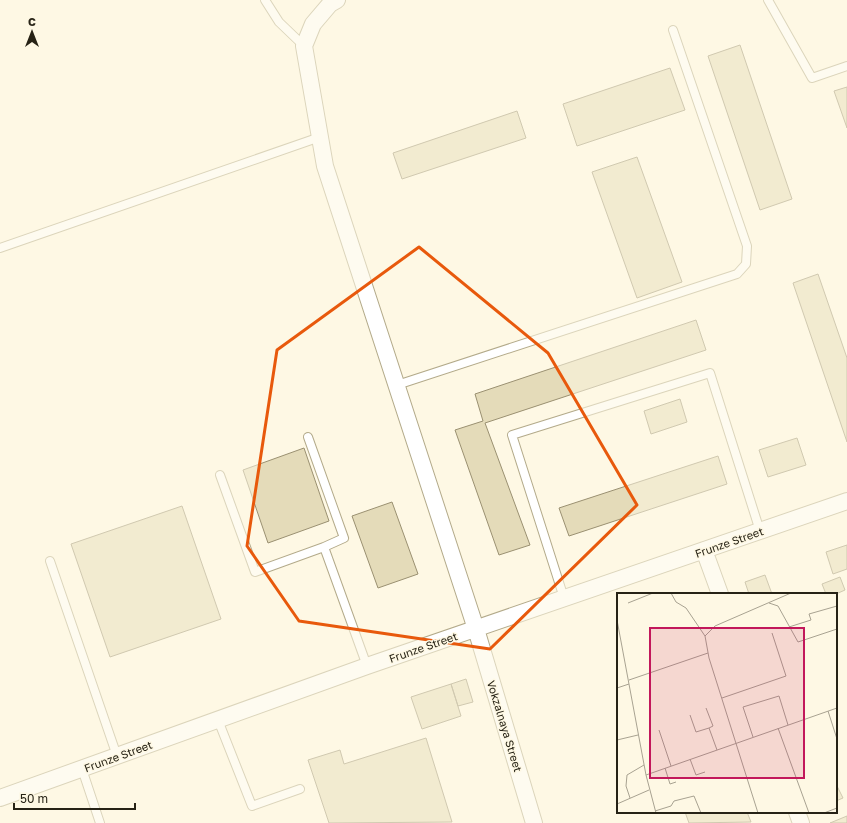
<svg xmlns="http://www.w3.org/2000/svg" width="847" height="823" viewBox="0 0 847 823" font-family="'Golos Text',sans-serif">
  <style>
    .building { fill: #e4dbb9; stroke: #9a9071 }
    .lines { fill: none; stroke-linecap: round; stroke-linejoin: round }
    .service-casing { stroke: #b3aa8a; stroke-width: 10 }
    .minor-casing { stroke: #b3aa8a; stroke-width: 18 }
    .service { stroke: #fff; stroke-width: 8 }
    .minor { stroke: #fff; stroke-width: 16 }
    .marked { fill: none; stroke: #e8590c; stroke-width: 3; stroke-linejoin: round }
    .labels { text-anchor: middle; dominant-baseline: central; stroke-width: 3; stroke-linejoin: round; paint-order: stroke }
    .street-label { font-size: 11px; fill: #262215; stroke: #fef8e4 }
    .inset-road { fill: none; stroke: #a8a291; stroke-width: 1 }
    .view { fill: #c2185b; fill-opacity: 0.15; stroke: #c2185b; stroke-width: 2 }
    .inset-edge { fill: none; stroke: #262215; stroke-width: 2 }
  </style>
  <rect width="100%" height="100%" fill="#fef8e4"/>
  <path class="building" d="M740,45L792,199L760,210L708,56Z
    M670,68L685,110L577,146L563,104Z
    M847,87V128L834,91Z
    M517,111L526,138L402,179L393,153Z
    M637,157L682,282L637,298L592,172Z
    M818,274L847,358V442L793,283Z
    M696,320L706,350L485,423L530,545L499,555L455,430L483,421L475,394Z
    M680,399L687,422L651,434L644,411Z
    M797,438L806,465L768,477L759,450Z
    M304,448L329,521L268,543L243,470Z
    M718,456L727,484L569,536L559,508Z
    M392,502L418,574L378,588L352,516Z
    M182,506L221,619L110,657L71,544Z
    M847,545V569L833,574L826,552Z
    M765,575L772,594H749L745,582Z
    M840,577L845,590L836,594H826L822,584Z
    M466,679L473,702L458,706L451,684Z
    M451,684L461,716L422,729L411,697Z
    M426,738L452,822L329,823L308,760L340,750L344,764Z
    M836,784L843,798L836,801Z
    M685,812H747L751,822L689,823Z
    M847,816V823H830Z"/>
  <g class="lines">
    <g class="service-casing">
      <path id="service" d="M265,0L279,22L304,46
        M768,0L812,78L847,66
        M0,248L320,137
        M397,385L737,274L746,264L747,246L673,30
        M308,437L344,538L324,547
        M220,475L255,572L324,547L367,666
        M50,561L117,756
        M564,598L512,435L710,373L760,531
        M218,720L252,806L300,789
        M82,769L100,823"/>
    </g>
    <g class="minor-casing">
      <path id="minor" d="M337,0L330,4L313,24L304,46L325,166L476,629L534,823
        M704,550L720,594
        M0,798L367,666L847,501
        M797,812L801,823"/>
    </g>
    <use href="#service" class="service"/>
    <use href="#minor" class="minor"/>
  </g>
  <path d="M0 0H847V823H0ZM419,247L548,353L637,505L490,649L299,621L247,546L277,350Z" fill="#fef8e4" fill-opacity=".55" fill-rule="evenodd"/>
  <path class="marked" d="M419,247L548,353L637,505L490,649L299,621L247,546L277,350Z"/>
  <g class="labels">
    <g class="street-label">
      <text transform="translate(729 542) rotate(-19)">Frunze Street</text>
      <text transform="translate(423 647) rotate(-19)">Frunze Street</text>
      <text transform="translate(505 726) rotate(73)">Vokzalnaya Street</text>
      <text transform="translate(118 756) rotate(-20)">Frunze Street</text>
    </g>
  </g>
  <g transform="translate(617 593)">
    <rect width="220" height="220" fill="#fef8e4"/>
    <path class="inset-road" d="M54,0L59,9L69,15L88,43M11,10L36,0M152,10L161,13L181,49L220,36M0,27L29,182L39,220M172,34L194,27L192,21L220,13M12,87L91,60M0,95L12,91M105,105L169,83L155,40M89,115L96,133L92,135M211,118L220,146M73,122L79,139L92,135L100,157M161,135L192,220M42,137L54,173M136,144L126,114L162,103L171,132M0,147L21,142M73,166L79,182L88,179M48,175L53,191L59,189M29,182L220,115M13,205L9,193L10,182L27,172M0,211L32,197M38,218L54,213L57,208L77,203L84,220M141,220L92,65L88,43L98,33L174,0M207,220L220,215"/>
    <path class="view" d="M33,35H187V185H33Z"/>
    <rect width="220" height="220" class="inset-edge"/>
  </g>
  <g transform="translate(32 32)" stroke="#fef8e4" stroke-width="3" paint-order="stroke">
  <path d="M0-3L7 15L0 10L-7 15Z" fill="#262215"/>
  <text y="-6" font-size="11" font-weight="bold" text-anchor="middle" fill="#262215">С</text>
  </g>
  <path d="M14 803v6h121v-6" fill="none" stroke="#262215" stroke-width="2"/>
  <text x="20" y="803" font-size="12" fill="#262215" stroke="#fef8e4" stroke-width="3" paint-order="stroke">50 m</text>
</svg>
